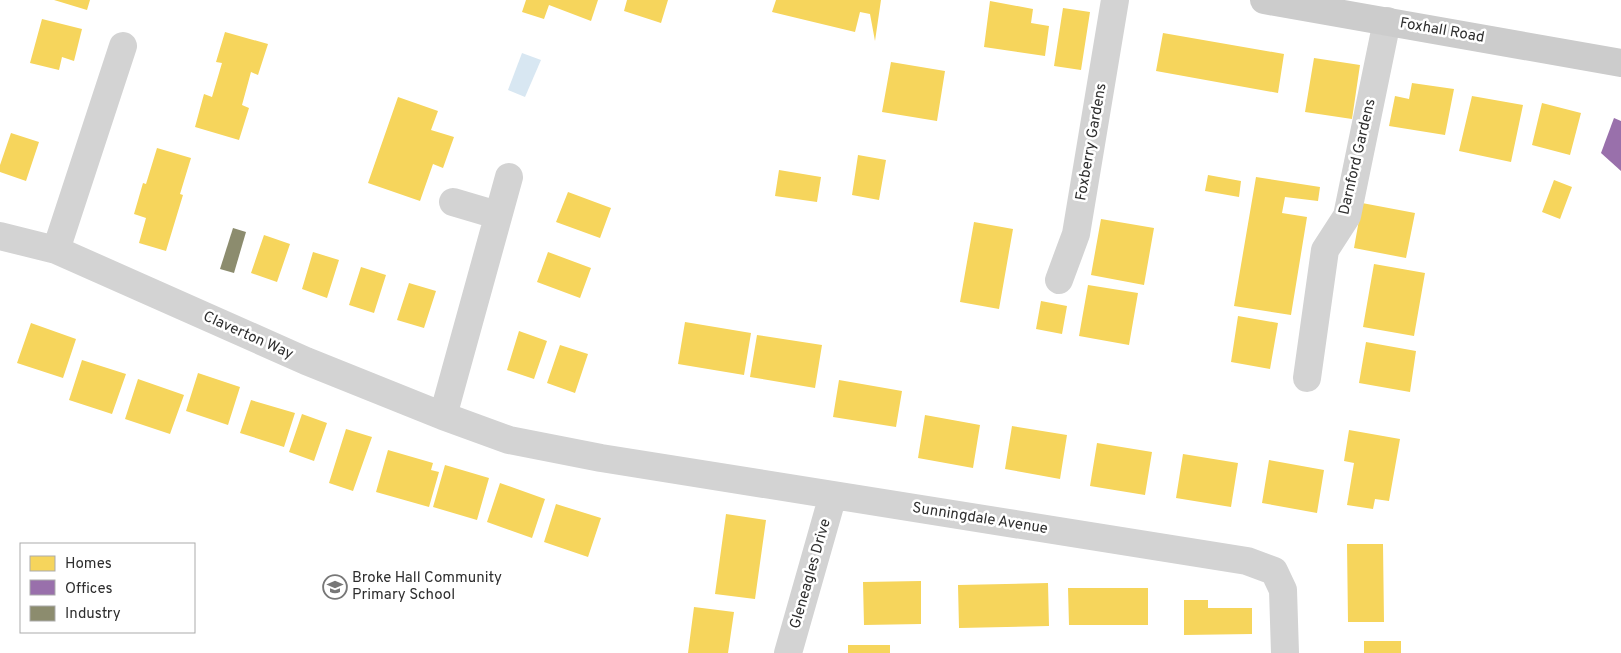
<svg xmlns="http://www.w3.org/2000/svg" width="1621" height="653" viewBox="0 0 1621 653" font-family="Overpass,sans-serif">
  <style>
    .water { fill: #d8e7f2 }
    .homes { fill: #f6d55c }
    .offices { fill: #9970ab }
    .industry { fill: #8c8c6e }
    .lines { fill: none; stroke-linecap: round; stroke-linejoin: round }
    .street { stroke: #d3d3d3; stroke-width: 28 }
    .secondary { stroke: #ccc; stroke-width: 28 }
    .labels { text-anchor: middle; dominant-baseline: central; stroke-width: 5; stroke-linejoin: round; paint-order: stroke }
    .street-label { font-size: 15px; fill: #2e2e2e; stroke: #fff }
    .poi-label { font-size: 15px; fill: #2e2e2e; stroke: #fff; text-anchor: start }
  </style>
  <rect width="100%" height="100%" fill="#fff"/>
  <path class="water" d="M522,53L541,60L525,97L508,90Z"/>
  <path class="homes" d="M54,0H90L87,10Z
    M526,0H598L591,21L549,5L544,19L522,12Z
    M627,0H668L661,23L624,11Z
    M776,0H881L875,41L870,14L860,12L855,32L772,12Z
    M990,1L1033,9L1031,23L1049,26L1045,56L984,47Z
    M1063,8L1090,12L1081,70L1054,66Z
    M42,19L82,29L74,61L62,57L59,70L30,63Z
    M225,32L268,44L258,75L251,72L242,105L249,108L239,140L195,127L204,94L212,97L222,63L216,62Z
    M1163,33L1284,54L1278,93L1156,71Z
    M1314,58L1360,65L1352,119L1305,112Z
    M891,62L945,71L937,121L882,112Z
    M1412,83L1454,89L1445,135L1389,126L1395,96L1409,99Z
    M1472,96L1523,105L1511,162L1459,151Z
    M398,97L438,111L431,130L454,137L443,168L433,164L420,201L368,183Z
    M1542,103L1581,113L1570,155L1532,145Z
    M11,133L39,142L26,181L0,172V165Z
    M157,148L191,158L180,194L183,195L166,251L139,243L146,218L134,214L143,183L146,184Z
    M858,155L886,160L879,200L852,195Z
    M779,170L821,177L817,202L775,196Z
    M1208,175L1241,181L1239,197L1205,191Z
    M1256,177L1320,187L1318,201L1285,197L1282,213L1307,217L1291,315L1234,306Z
    M1554,180L1572,187L1560,219L1542,212Z
    M568,192L611,208L600,238L556,222Z
    M1362,203L1415,213L1406,258L1354,248Z
    M1101,219L1154,228L1144,285L1091,275Z
    M974,222L1013,229L999,309L960,302Z
    M264,235L290,244L277,282L251,273Z
    M313,252L339,260L327,298L302,289Z
    M548,252L591,268L580,298L537,282Z
    M1374,264L1425,273L1414,336L1363,327Z
    M361,267L386,275L374,313L349,305Z
    M409,283L436,291L424,328L397,320Z
    M1088,285L1138,293L1129,345L1079,336Z
    M1041,301L1067,306L1062,334L1036,329Z
    M1238,316L1278,323L1270,369L1231,362Z
    M685,322L751,333L744,375L678,364Z
    M31,323L76,339L63,378L17,363Z
    M519,331L547,341L534,379L507,370Z
    M757,335L822,345L815,388L750,377Z
    M1366,342L1416,351L1410,392L1359,383Z
    M560,345L588,354L575,393L547,383Z
    M82,360L126,374L112,414L69,400Z
    M198,373L240,387L228,425L186,411Z
    M138,379L184,395L170,434L125,419Z
    M839,380L902,391L896,427L833,417Z
    M251,400L295,413L284,447L240,433Z
    M302,414L327,423L314,461L289,452Z
    M925,415L980,425L973,468L918,458Z
    M1012,426L1067,435L1060,479L1005,469Z
    M346,429L372,437L353,491L329,483Z
    M1349,430L1400,439L1389,501L1375,499L1373,509L1347,505L1354,463L1344,461Z
    M1097,443L1152,452L1145,495L1090,486Z
    M388,450L433,463L431,470L439,472L429,507L376,492Z
    M1183,454L1238,463L1231,507L1176,498Z
    M1269,460L1324,470L1317,513L1262,503Z
    M445,465L489,478L477,520L433,507Z
    M500,483L545,499L532,538L487,522Z
    M556,504L601,518L588,557L544,542Z
    M726,514L766,520L755,599L715,594Z
    M1347,544H1383L1384,622H1348Z
    M921,581V624L864,625L863,582Z
    M1048,583L1049,626L959,628L958,585Z
    M1068,588H1148V625H1069Z
    M1184,600H1208V608H1252V634L1184,635Z
    M694,607L734,612L728,653H688Z
    M1364,641H1401V653H1364Z
    M848,645H890V653H848Z"/>
  <path class="offices" d="M1614,118L1621,121V171L1601,153Z"/>
  <path class="industry" d="M233,228L246,232L234,273L220,269Z"/>
  <g class="lines">
    <path class="street" d="M453,202L497,215
      M0,236L56,250L306,361L443,416L509,440L601,458L1247,561L1274,571L1283,590L1285,653
      M56,250L123,46
      M1059,280L1076,234L1115,0
      M1307,378L1325,250L1347,216L1387,21
      M443,416L509,177
      M788,653L833,495"/>
    <path class="secondary" d="M1264,0L1621,63"/>
  </g>
  <defs>
    <g id="school-ring" transform="scale(1.25)"><circle r="9.5" fill="#fff" stroke="#777" stroke-width="1.5"/><path d="M0-5L7-2L0 1L-7-2ZM-4 1L0 2.5L4 1V4Q0 6-4 4Z" fill="#777"/></g>
  </defs>
  <g fill-rule="evenodd">
    <use href="#school-ring" x="335" y="587"/>
  </g>
  <g class="labels">
    <g class="street-label">
      <text transform="translate(1442 31) rotate(10)">Foxhall Road</text>
      <text transform="translate(1092 142) rotate(-80)">Foxberry Gardens</text>
      <text transform="translate(1358 157) rotate(-77)">Darnford Gardens</text>
      <text transform="translate(248 336) rotate(24)">Claverton Way</text>
      <text transform="translate(980 519) rotate(9)">Sunningdale Avenue</text>
      <text transform="translate(811 574) rotate(-74)">Gleneagles Drive</text>
    </g>
    <g class="poi-label">
      <text x="352" y="578">Broke Hall Community<tspan x="352" dy="17">Primary School</tspan></text>
    </g>
  </g>
  <rect x="20" y="543" width="175" height="90" fill="#ffffff" stroke="#ababab"/>
  <rect x="30" y="556" width="25" height="15" fill="#f6d55c" stroke="#ababab"/>
  <text x="65" y="568" font-size="15" fill="#2e2e2e">Homes</text>
  <rect x="30" y="580" width="25" height="15" fill="#9970ab" stroke="#ababab"/>
  <text x="65" y="593" font-size="15" fill="#2e2e2e">Offices</text>
  <rect x="30" y="606" width="25" height="15" fill="#8c8c6e" stroke="#ababab"/>
  <text x="65" y="618" font-size="15" fill="#2e2e2e">Industry</text>
</svg>
